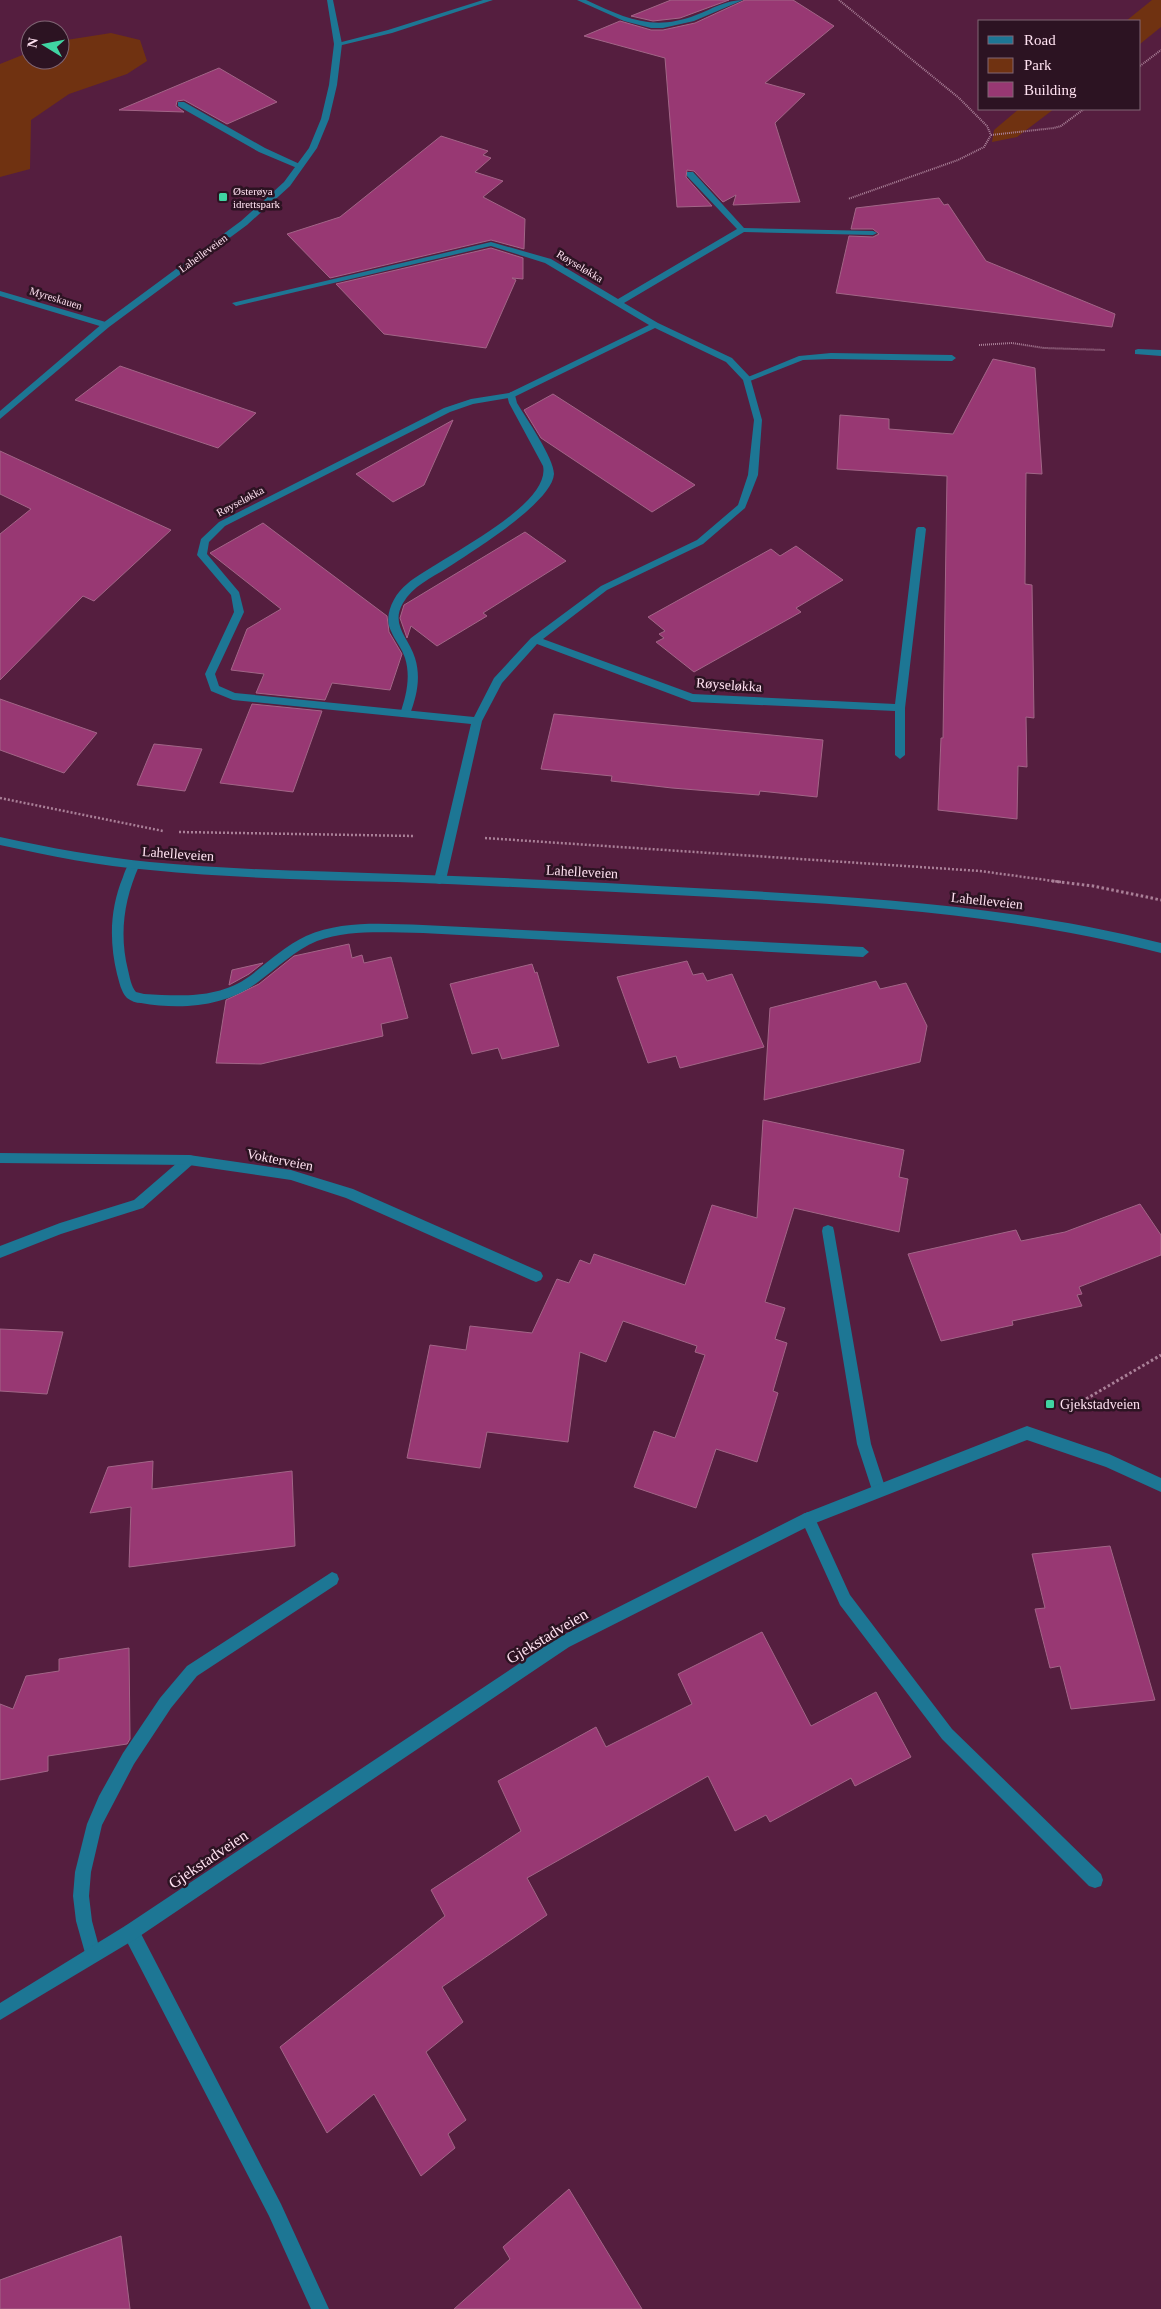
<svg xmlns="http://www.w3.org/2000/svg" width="1161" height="2309" viewBox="0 0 1161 2309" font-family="'Times New Roman',serif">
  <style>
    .green { fill: #703211 }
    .building { fill: #983873; stroke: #a26587 }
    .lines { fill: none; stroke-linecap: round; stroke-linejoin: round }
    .path-far2 { stroke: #aa8098; stroke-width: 2; stroke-dasharray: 1 1; stroke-linecap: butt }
    .path-far1 { stroke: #aa8098; stroke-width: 2.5; stroke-dasharray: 2 2; stroke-linecap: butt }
    .path { stroke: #aa8098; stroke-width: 3; stroke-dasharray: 2.5 2.5; stroke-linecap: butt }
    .service { fill: #1d7694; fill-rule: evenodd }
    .minor { fill: #1d7694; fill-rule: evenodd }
    .tertiary { fill: #1d7694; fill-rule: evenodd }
    .poi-dot { fill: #40d4a2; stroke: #2c1322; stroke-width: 2 }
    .labels { text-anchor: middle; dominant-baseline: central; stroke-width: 5; stroke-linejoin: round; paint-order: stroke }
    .far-poi-label { font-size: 11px; fill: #ffe2f1; stroke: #2c1322; text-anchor: start }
    .far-street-label { font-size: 11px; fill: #ffe2f1; stroke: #2c1322 }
    .street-label { font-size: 14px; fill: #ffe2f1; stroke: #2c1322 }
    .poi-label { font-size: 14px; fill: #ffe2f1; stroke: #2c1322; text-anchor: start }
    .near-street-label { font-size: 16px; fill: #ffe2f1; stroke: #2c1322 }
  </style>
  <rect width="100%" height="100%" fill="#551e3f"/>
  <path class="green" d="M1152,0H1161V27L1140,44V21H1126Z
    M111,33L140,40L147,61L127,74L69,94L31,120L30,169L0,177V64L30,52V60H60V41Z
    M1019,109H1054L1017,137L992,142L994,130Z"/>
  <path class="building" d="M671,0H729L680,18L653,21L631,16Z
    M745,0H793L834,26L765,83L805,94L775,123L800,202L733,205L736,195L723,202L694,171L687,170L686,177L712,206L677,207L665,58L584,36L620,21L651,30H663L695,23Z
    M219,68L277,102L227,124L184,100L177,101L176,106L184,112L119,110Z
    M441,136L488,151L483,155L491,158L475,172L503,181L483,197L525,219L524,249L491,240L330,278L287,234L340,217Z
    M939,198L944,205L948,204L986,261L1115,314L1112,327L836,293L849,236L873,237L879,234L873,229H851L856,208Z
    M491,248L523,258V279L512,278L516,280L486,348L384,334L336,284Z
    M993,359L1035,368L1042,474L1026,473L1025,584L1032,585L1034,718L1026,717L1027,767L1018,766L1017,819L938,810L941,738H943L947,476L837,469L840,415L889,419V429L953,434Z
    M120,366L256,413L218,448L75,400Z
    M553,394L695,485L652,512L541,438L524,410Z
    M453,420L424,485L393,502L356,474Z
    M0,451L171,530L94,601L83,596L0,680V534L31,509L0,494Z
    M263,523L387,616L389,632L402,654L390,690L332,683L325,700L256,693L264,674L231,670L247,629L281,609L210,553Z
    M525,532L566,561L483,613L487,616L437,646L411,626L407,638L400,618L404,605Z
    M796,546L843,580L796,608L801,612L694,672L656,642L664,638L659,634L665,631L648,617L771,549L780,556Z
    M0,699L97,733L64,773L0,750Z
    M252,704L322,711L293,792L220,783Z
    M554,714L823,740L817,797L760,791L759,795L672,788L611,781L612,776L541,769Z
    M154,744L202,749L185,791L137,785Z
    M349,944L352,958L362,955L364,963L391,957L408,1018L381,1024L383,1036L261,1064L216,1063L226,1000L259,984L294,956Z
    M687,961L693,975L703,973L707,981L732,974L764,1047L680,1068L676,1056L648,1063L617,977Z
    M263,963L249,974L229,985L232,970Z
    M532,964L535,973L537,972L559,1046L502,1059L498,1048L472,1054L450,984Z
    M876,981L880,989L906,983L927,1026L920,1062L764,1100L770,1008Z
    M763,1120L904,1150L899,1177L908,1179L899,1232L794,1208L765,1302L785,1308L775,1339L787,1343L773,1391L778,1393L757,1462L716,1449L696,1508L634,1487L654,1431L675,1438L705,1355L695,1352L697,1346L623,1321L606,1362L580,1352L568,1442L487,1432L480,1468L407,1458L430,1345L466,1350L470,1326L532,1333L557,1279L569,1283L580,1260L590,1264L594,1254L685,1285L712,1205L757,1218Z
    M1140,1204L1161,1235V1255L1079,1287L1082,1294L1077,1295L1082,1306L1012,1321L1013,1325L941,1341L908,1254L1016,1230L1021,1241L1065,1232Z
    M0,1329L63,1332L47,1394L0,1391Z
    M153,1461L152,1489L292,1471L295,1546L129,1567L131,1507L90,1513L108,1467Z
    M1110,1546L1155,1700L1071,1709L1060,1666L1050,1668L1035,1609L1045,1608L1032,1554Z
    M762,1632L811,1726L876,1692L911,1757L855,1786L851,1778L770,1822L766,1815L735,1831L708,1776L527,1878L547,1915L442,1987L463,2022L426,2052L466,2120L448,2134L455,2148L421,2176L374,2094L327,2133L280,2047L445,1916L431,1890L521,1831L498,1781L596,1727L606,1747L692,1704L678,1674Z
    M129,1648L130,1739L127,1744L48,1756V1771L0,1780V1704L13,1709L26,1676L59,1671V1659Z
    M569,2189L642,2309H454L510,2259L503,2247Z
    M121,2236L130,2309H0V2280Z"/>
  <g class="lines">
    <path class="path-far2" d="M839,0L959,98L987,126L991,135L984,147L958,160L848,199
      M1140,66L1161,50
      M991,135L1054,128L1061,126L1084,109
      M979,345L1012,343L1044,348L1105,350"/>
    <path class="path-far1" d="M0,798L163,831
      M179,832L415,836
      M485,838L980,871L1061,882"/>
    <path class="path" d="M1052,881L1093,886L1161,900
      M1069,1409L1161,1355"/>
    <path class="service" d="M178,102H184L265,148L304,166L297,168L259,152L178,106Z
      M831,353L952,355L956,358L952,361L831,359L803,360L750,381L743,379L799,356Z
      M511,392L515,395L517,403C526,418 554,458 554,474C552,503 471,552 447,568C431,578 413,586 403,603C390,625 409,638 415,658C421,677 417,696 410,714L409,717H401L400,714C406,696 411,677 405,658C402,648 395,641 391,631C383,616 394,594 407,584C434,561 552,507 543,466L509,403L507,395Z
      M133,862L139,866C124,900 119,934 128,970C130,978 131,986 136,992L144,994C182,996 218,999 250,976C268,962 285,946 306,936C343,920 384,924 423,925L863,947L869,952L863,957L423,933C388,933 351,929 317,941C295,950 277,968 258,982C225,1007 181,1010 141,1003C136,1003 131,1001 127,998C121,992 119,981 117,974C109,941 110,908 123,877C125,871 127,864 133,862Z
      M189,1155L193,1156L195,1160L193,1164L143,1208L61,1234L0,1258V1246L60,1223L134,1200L185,1156Z
      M828,1225L833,1227L834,1231L871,1444L886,1490L884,1495L879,1497L874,1495L872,1490L857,1444L822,1231L823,1227Z
      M808,1512L813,1514L850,1595L952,1729L1101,1874L1103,1880L1101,1886L1095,1888L1089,1886L942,1739L840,1605L801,1519L803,1514Z
      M332,1572L337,1574L339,1579L337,1584L197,1676L171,1708L134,1764L102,1825L91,1872L89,1896L92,1921L101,1954L99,1960L93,1962L87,1960L76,1921L73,1896L75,1872L87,1824L99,1796L123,1753L160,1698L187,1666Z
      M131,1924L137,1926L281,2204L329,2309H311L269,2216L125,1938L123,1932L125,1926Z"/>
    <path class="minor" d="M483,0H493L392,33L338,46L334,44L388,30Z
      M577,0H586C625,18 653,32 696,15C712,9 726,0 743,0L694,21L663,28H651L624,21Z
      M687,172H693L744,228L873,231L877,233L873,235L744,232L624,303L658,323L732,358L750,377L762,420L758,475L745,508L703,544L607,590L543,639L693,694L895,704L916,529L918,527H924L926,529L905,708V755L900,759L895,755V711L692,702L537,644L502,683L482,721L446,880L440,884L436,883L434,880L471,724L233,700L211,691L205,674L234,612L231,595L197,555L201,539L219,522L444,408L471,399L509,393L649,325L545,263L491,246L236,306L232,303L491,242L551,259L618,299L737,229L687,176ZM655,328L726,362L743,380L754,420L748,475L738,505L697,540L601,586L531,638L494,678L474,717L235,693L219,686L215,674L244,612L239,592L207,554L209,542L225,526L450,412L473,404L514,397Z
      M0,291L109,323L110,325L103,327L0,296Z
      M1138,349L1161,350V356L1135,354V350Z
      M0,1153L189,1155L291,1170L353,1189L541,1272L543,1276L541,1280L536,1282L531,1280L346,1198L291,1180L189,1165L0,1163Z"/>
    <path class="tertiary" d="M327,0H333L342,44L337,85L329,119L317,148L290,186L247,225L109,327L0,419V411L103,323L241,221L284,182L309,148L321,119L329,85L334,44Z
      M0,837C50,848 100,857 150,862C232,870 314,871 397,874C502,877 608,883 713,889C863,897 1016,906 1161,943V953C1016,915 863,905 713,897C608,892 502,886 397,882C314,880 232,878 150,870C100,866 50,856 0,845Z
      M1027,1426L1109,1454L1161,1478V1492L1106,1467L1027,1440L813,1524L569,1647L137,1938L0,2020V2003L125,1926L559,1637L803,1514Z"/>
  </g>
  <g class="poi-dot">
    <rect x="218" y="192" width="10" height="10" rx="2.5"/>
    <rect x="1045" y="1399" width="10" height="10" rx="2.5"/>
  </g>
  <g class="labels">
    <g class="far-poi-label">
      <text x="233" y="191">Østerøya<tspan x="233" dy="13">idrettspark</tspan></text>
    </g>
    <g class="far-street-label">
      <text transform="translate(203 253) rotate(-36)">Lahelleveien</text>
      <text transform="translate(580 266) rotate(31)">Røyseløkka</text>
      <text transform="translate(56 298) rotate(17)">Myreskauen</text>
      <text transform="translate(240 501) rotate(-28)">Røyseløkka</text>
    </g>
    <g class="street-label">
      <text transform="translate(729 685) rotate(4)">Røyseløkka</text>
      <text transform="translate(178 854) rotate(4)">Lahelleveien</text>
      <text transform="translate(582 872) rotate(3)">Lahelleveien</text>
      <text transform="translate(987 901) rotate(6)">Lahelleveien</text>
      <text transform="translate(280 1160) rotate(11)">Vokterveien</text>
    </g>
    <g class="poi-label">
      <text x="1060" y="1404">Gjekstadveien</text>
    </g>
    <g class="near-street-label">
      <text transform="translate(547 1636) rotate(-31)">Gjekstadveien</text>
      <text transform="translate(208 1859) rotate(-34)">Gjekstadveien</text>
    </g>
  </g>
  <rect x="978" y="20" width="162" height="90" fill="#2c1322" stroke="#806675"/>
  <rect x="988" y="36" width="25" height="8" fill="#1d7694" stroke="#806675"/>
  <text x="1024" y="45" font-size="15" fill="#ffe2f1">Road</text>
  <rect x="988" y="58" width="25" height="15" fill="#703211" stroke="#806675"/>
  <text x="1024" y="70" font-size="15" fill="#ffe2f1">Park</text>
  <rect x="988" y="82" width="25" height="15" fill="#983873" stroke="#806675"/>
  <text x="1024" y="95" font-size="15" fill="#ffe2f1">Building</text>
  <g transform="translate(45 45) rotate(280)"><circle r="24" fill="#2c1322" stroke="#806675"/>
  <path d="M0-4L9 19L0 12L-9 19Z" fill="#40d4a2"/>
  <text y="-8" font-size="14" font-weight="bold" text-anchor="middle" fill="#ffe2f1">N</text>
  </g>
</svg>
